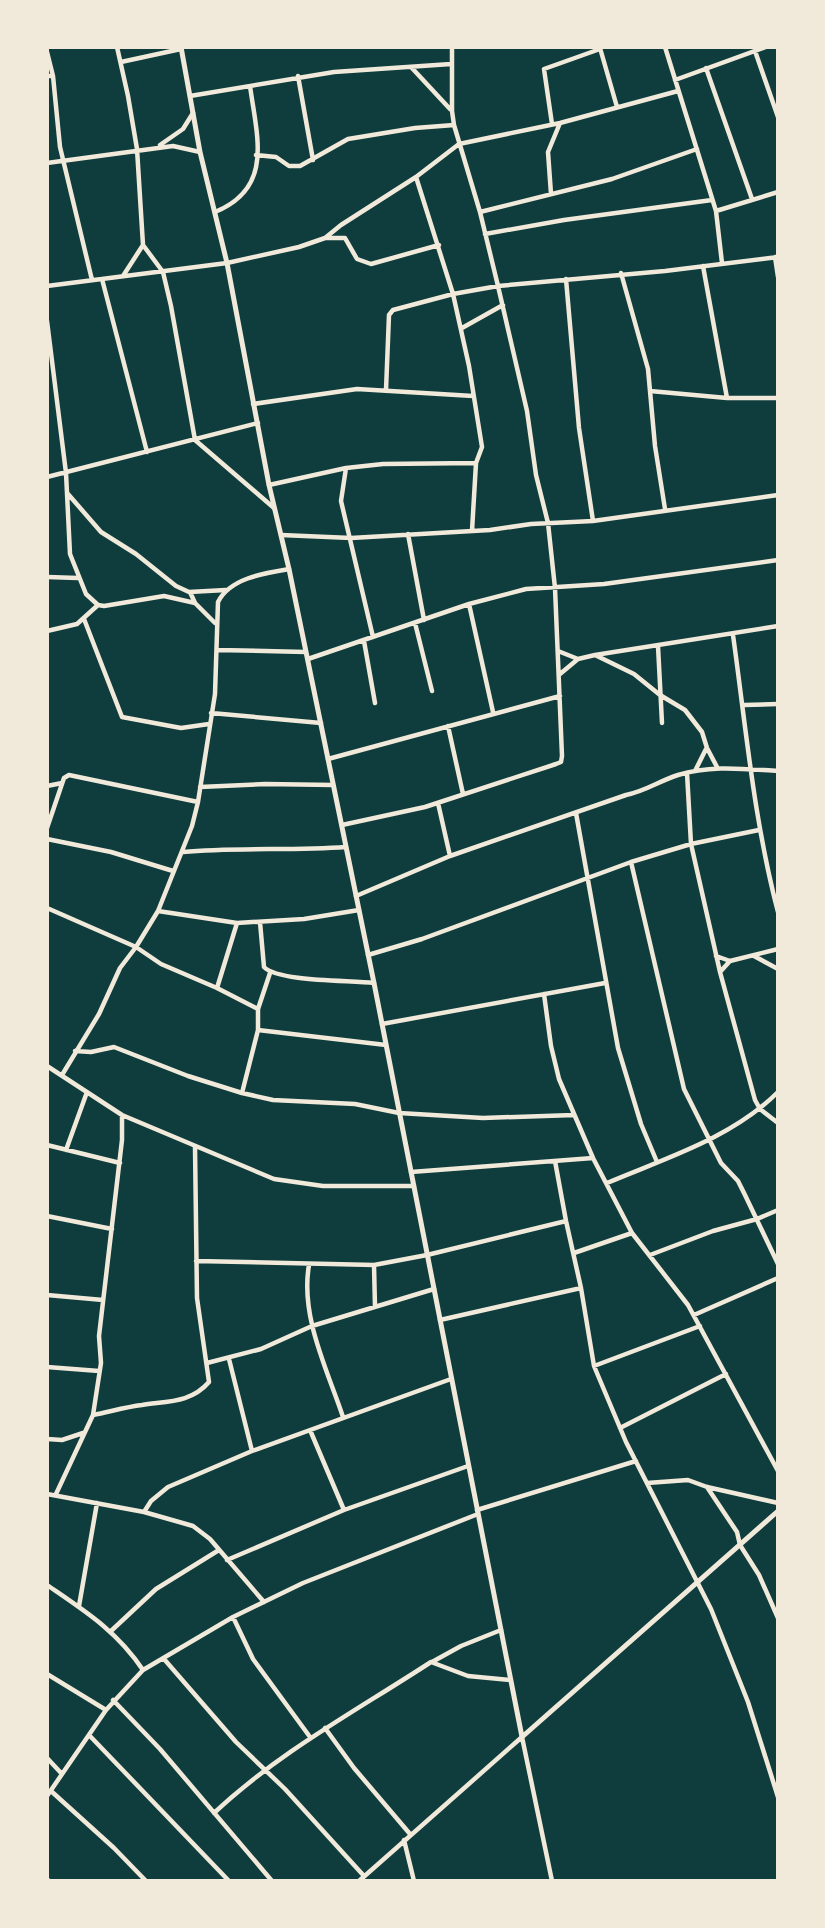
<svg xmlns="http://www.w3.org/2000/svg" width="825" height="1928" viewBox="0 0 825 1928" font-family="'Work Sans',sans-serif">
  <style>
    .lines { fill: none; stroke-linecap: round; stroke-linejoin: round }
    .minor { stroke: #f1e9da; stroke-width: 4.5 }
    .tertiary { stroke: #f1e9da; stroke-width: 5 }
  </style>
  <rect width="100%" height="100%" fill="#0f3d3e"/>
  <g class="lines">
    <path class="minor" d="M117,47L128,96L137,149L143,245L163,272L171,306L195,440L274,508
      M665,47L716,211L722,263
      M600,48L617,107
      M755,51L778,117
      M47,52L53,76
      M121,62L181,49
      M411,67L450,109
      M706,68L752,199
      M47,76H53L60,147L92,280
      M298,76L313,160
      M675,80L766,47
      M190,96L334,72L451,64
      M552,124L544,69L600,49
      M160,145L183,129L193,113
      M256,155L276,157L289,166H300L348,139L415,128L454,125
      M47,163L173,146L200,152
      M551,194L548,152L560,123
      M716,211L778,192
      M215,212C274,188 257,137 250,86
      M480,212L612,179L697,149
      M485,234L564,220L712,200
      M326,238H345L357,259L371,264L439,245
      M775,257L778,277
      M703,266L727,398
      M621,273L648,369L655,446L665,509
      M123,276L143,245
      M102,279L147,452
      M566,279L579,428L593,521
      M47,286L227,263L299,247L325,238L341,225L416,177
      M47,321L66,473L70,554L86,594L98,605L104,606L164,596L195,603
      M462,328L503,305
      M386,390L389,315L393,310L453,294L498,286L665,271L778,257
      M650,391L727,398H778
      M253,404L357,389L473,396
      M346,468L341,501L373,637
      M47,477L258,423
      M269,485L346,468L383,464L476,463
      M68,494L101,532L136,554L176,586L189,592L226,590
      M472,531L476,463L482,447L469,366L453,294L416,177L459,144L560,123L678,91
      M408,534L424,620
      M281,535L351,538L490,530L531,524L593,521L778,495
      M47,577L78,578
      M190,592L195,603L215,623
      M469,604L493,712
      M84,619L122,717L181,728L209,724
      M415,623L432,691
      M47,631L77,624L98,605
      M733,635C746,728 754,821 778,912
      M364,641L375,703
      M658,646L662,723
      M218,650L306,652
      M558,651L578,659
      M595,655L634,674L660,695L685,710L702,732L707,748L717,767
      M308,659L469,604L526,589L604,584L778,560
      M560,674L578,659L595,655L778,626
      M744,705L778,704
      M211,713L321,723
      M448,726L463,794
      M328,759L560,696
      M695,771L706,749
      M687,773L691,844L720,972L755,1100L760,1109L778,1123
      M47,786L62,783
      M200,787L265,784L333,785
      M438,803L450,856
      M576,813L618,1048L641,1124L657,1162
      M342,825L425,807L556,764L561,762L562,756L555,588L548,523L536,475L527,411L498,286L480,212L454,125L452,111V47
      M47,828L64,778L69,775L198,802
      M47,839L111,852L173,871
      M183,852C237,847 291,851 346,847
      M631,862L684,1089L721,1163L738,1181L745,1195L778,1264
      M356,896L450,856L626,795C646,791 659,781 678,775C711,765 743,769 778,771
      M47,908L136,947L161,964L217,988L258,1009V1030L242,1093
      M158,911L237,923L304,919L359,910
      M260,922L264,967C279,982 349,980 374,983
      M368,955L422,939L631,862L691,844L759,830
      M716,956L730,961L778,949
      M754,956L778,969
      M720,972L730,961
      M217,988L237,923
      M544,994L551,1046L559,1079L593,1158L632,1233L688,1305L778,1471
      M258,1009L270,973
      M382,1024L605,983
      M258,1030L386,1045
      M75,1051L91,1052L114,1047L188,1076L242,1093L273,1100L355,1104L399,1113L483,1118L574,1115
      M47,1066L122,1115L274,1179L323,1186H414
      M62,1075L99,1014L120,968L136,947L158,911L192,826L198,802L215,694L218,602C230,578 265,573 289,569
      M47,1145L120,1163
      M66,1150L87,1092
      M555,1161L566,1221L581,1288L594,1366L626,1442L711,1609L748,1702L778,1797
      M411,1172L593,1158
      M607,1183C666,1158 732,1138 778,1092
      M47,1216L112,1229
      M574,1253L632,1233
      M650,1255L713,1231L757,1219L778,1210
      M196,1261L374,1265L427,1255L566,1221
      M309,1265C300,1316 327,1369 343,1417
      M374,1265L375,1307
      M47,1295L103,1300
      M694,1315L778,1278
      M440,1320L581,1288
      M229,1359L252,1451
      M207,1363L261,1349L312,1326L434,1289
      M594,1366L700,1326
      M47,1367L99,1371
      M93,1415C109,1412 125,1407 142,1405C167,1401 191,1403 209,1382L197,1298L195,1147
      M620,1428L726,1374
      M310,1430L344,1510
      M47,1439L62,1440L83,1433
      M647,1483L688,1480L707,1487L778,1503
      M707,1487L737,1532L740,1545L759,1575L778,1618
      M47,1494L144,1512L193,1526L210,1539L264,1602
      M56,1494L93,1415L101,1363L99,1336L122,1140V1115
      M477,1510L636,1461
      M144,1512L151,1501L168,1487L252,1451L451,1379
      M227,1560L344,1510L468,1466
      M47,1585C85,1611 117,1631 143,1670
      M79,1606L97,1503
      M233,1617L253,1659L310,1737
      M111,1631L156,1589L219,1550
      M164,1659L236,1742L285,1789L364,1876
      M432,1662L461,1646L501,1630
      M47,1674L106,1710
      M113,1700L160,1749L272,1881
      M325,1728L354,1768L410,1834
      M89,1735L229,1881
      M47,1758L62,1774
      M51,1791L114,1848L146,1881
      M47,1796L106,1710L143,1670L233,1617L303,1583L478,1514
      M214,1813C279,1752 356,1711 431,1662L468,1676L510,1680
      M404,1840L414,1881
      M47,1879L49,1881
      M359,1881L522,1737L552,1881"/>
    <path class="tertiary" d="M181,47L200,152L227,263L269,485L289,569L374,983L522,1737
      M522,1737L778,1511"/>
  </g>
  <rect width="825" height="1928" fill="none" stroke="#f1e9da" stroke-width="98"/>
</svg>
